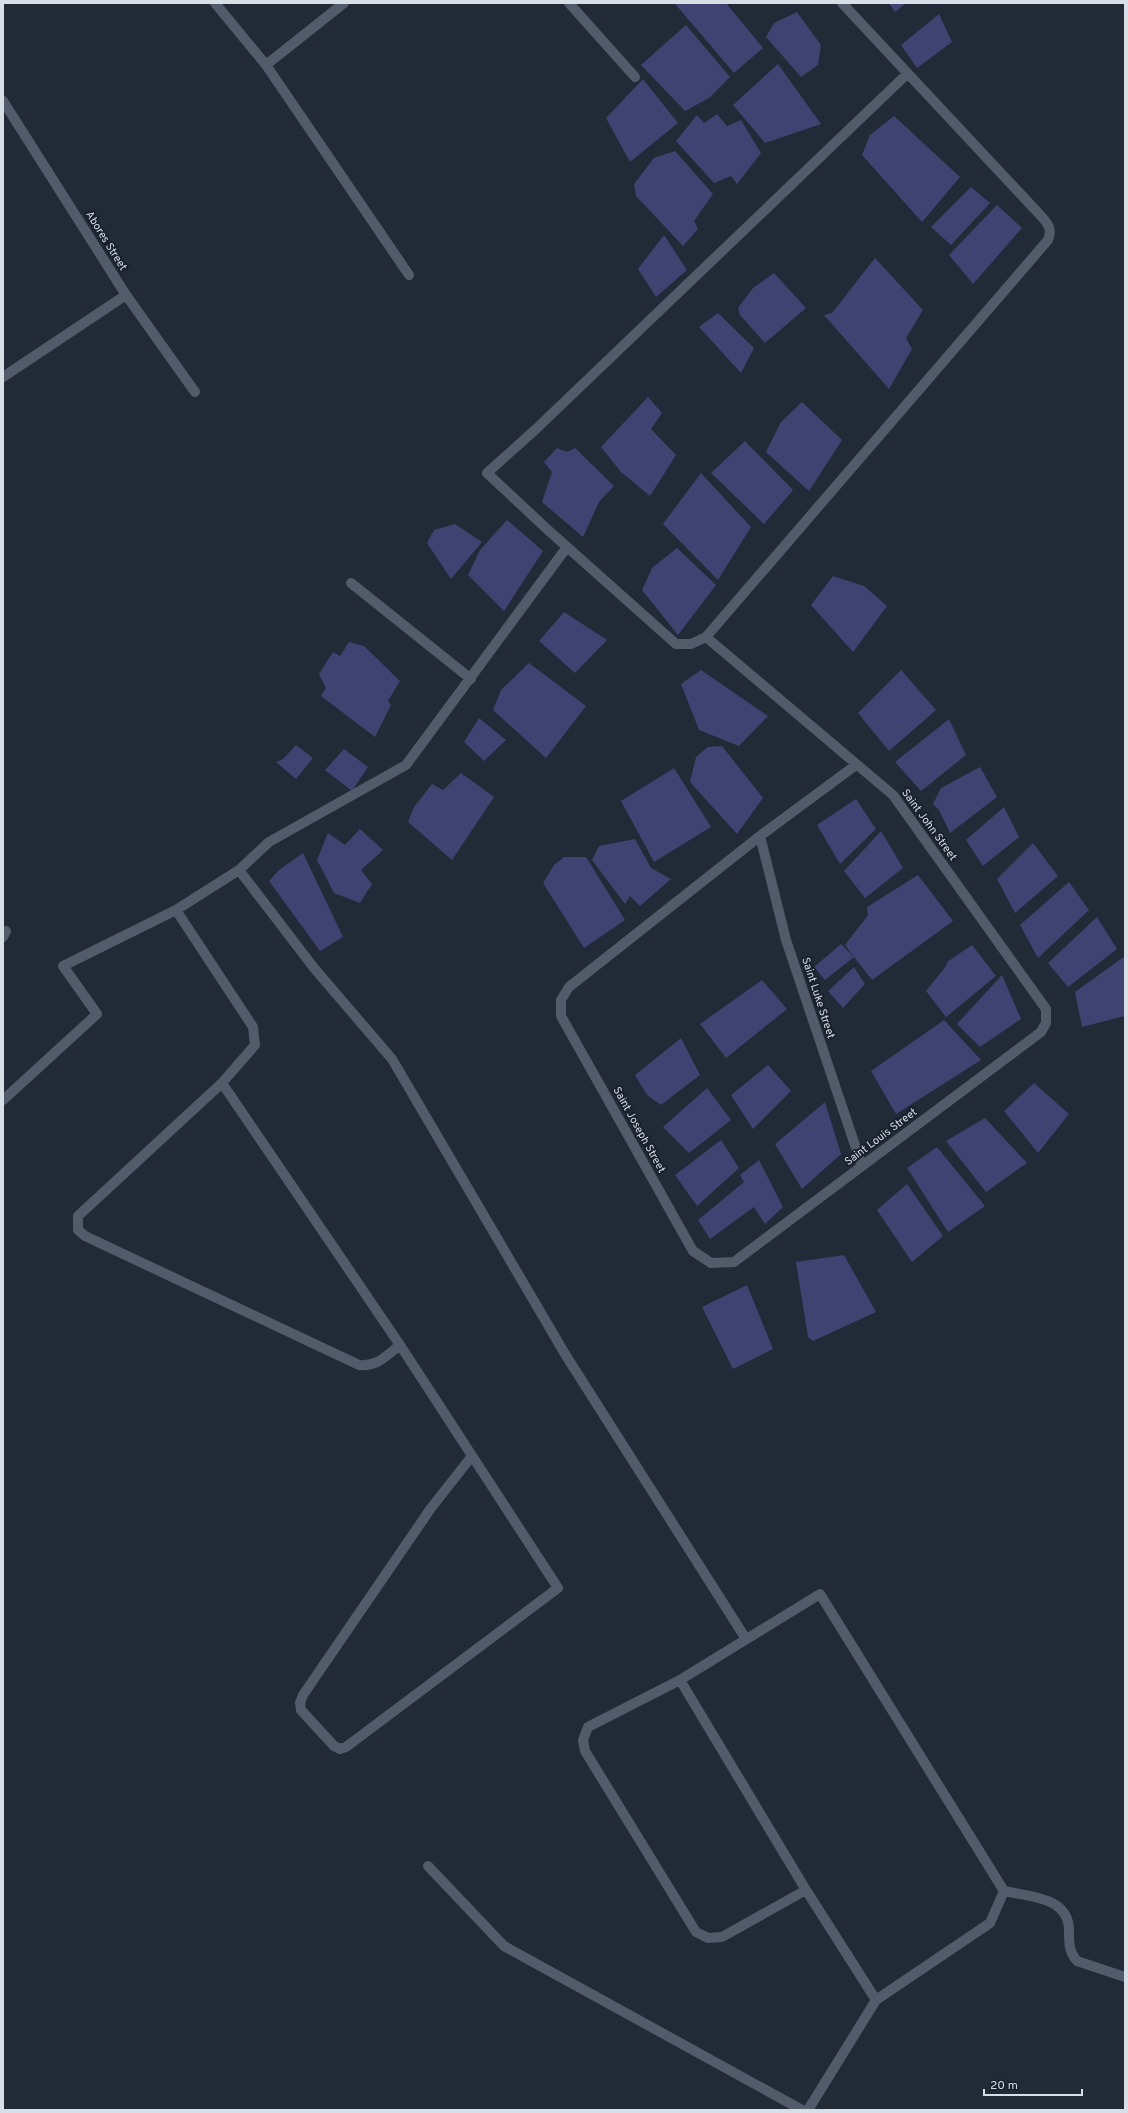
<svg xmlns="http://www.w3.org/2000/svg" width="1128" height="2113" viewBox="0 0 1128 2113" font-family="Overpass,sans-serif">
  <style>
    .building { fill: #404271 }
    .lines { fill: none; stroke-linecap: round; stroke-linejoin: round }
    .street { stroke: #525b6a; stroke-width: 10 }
    .labels { text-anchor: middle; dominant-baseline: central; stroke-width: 4; stroke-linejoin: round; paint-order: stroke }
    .street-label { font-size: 11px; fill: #d8dee6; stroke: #18202d }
  </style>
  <rect width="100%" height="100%" fill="#222a37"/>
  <path class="building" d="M677,3H726L763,48L734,73L676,5Z
    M889,3H906L895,12Z
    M797,12L821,45L818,65L801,77L766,37L774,23Z
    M939,14L952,42L917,68L901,45Z
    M686,25L730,77L709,98L685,111L641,65Z
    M778,64L821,124L765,143L733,105Z
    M643,79L678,123L630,162L606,118Z
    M717,114L727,126L741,120L761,153L737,184L731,176L714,183L676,141L697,115L704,123Z
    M894,116L960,177L922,222L862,155L870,135Z
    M675,151L713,194L694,221L698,229L683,246L636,196L634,184L654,158Z
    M971,187L990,203L951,245L931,227Z
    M997,205L1022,228L973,284L949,255Z
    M664,235L687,270L656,297L638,269Z
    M875,258L923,310L906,338L912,349L889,389L824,315L832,313Z
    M774,273L806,308L765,343L740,315L738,308L753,288Z
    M718,313L754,348L741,373L699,327Z
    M648,397L662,413L651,429L676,455L650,496L621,472L601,447Z
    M802,402L842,440L809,491L766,452L781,422Z
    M745,441L793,490L764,524L711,473Z
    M557,448L567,452L575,448L614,486L599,502L583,537L542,502L552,472L544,462Z
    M701,473L751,527L718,580L663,524Z
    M507,520L543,551L504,611L468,575L480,550Z
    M455,524L482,542L451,579L427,543L434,530Z
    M677,548L716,585L678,635L642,590L652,568Z
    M833,576L864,586L887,606L853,652L811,605Z
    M564,612L607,640L575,673L539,641Z
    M349,642L364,646L400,681L388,701L391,705L375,737L321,696L326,688L319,674L333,652L340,656Z
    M529,663L586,706L546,758L493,710L501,690Z
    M701,670L768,716L739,746L699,730L681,684Z
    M901,670L936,710L889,751L858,713Z
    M479,718L506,740L484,761L464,742Z
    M949,719L966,755L921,791L895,762Z
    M296,745L313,758L296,779L276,762L283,759Z
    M722,746L763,798L737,834L690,782L696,757L708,747Z
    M344,749L368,767L352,791L325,770Z
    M980,767L997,797L950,833L939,810L933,804L941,788Z
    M674,768L711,827L654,862L621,801Z
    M461,773L494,797L452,860L408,822L414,807L432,784L443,790Z
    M856,799L876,829L840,864L817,825Z
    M1004,807L1019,837L983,866L966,840Z
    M360,829L383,850L361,870L372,884L360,903L334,893L317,860L328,833L345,845Z
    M881,831L903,868L865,898L844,871Z
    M635,839L651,868L671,879L640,906L630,896L625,904L592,860L599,846Z
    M1033,843L1058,876L1015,913L997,879Z
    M303,853L343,937L320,951L269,881L279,870Z
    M564,857H586L625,920L584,948L543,883L554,865Z
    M918,875L953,921L872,980L854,957L825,980L814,967L841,944L854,957L845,945L868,915L867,907Z
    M1069,882L1089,910L1038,958L1020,925Z
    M1097,917L1117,949L1068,987L1048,963Z
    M972,945L996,976L946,1017L926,991L946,966L947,962Z
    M1125,956V1016L1082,1027L1075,992Z
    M854,967L865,984L843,1008L828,991Z
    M1002,975L1021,1019L980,1047L957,1024Z
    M762,980L787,1009L726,1058L700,1024Z
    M944,1020L981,1060L896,1114L871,1071Z
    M681,1038L700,1075L661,1105L647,1095L635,1075Z
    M768,1065L791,1091L753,1129L731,1095Z
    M1034,1083L1069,1114L1038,1153L1004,1111Z
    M707,1088L731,1120L689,1153L663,1127Z
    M825,1102L841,1154L802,1189L775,1144Z
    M985,1118L1027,1163L986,1192L946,1141Z
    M721,1140L739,1168L697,1206L675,1175Z
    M937,1147L985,1206L948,1232L907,1168Z
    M759,1160L783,1207L765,1224L754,1207L710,1239L698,1220L744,1182L740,1175Z
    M907,1184L943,1236L912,1262L877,1210Z
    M844,1255L876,1312L813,1341L808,1337L796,1262Z
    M747,1285L773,1349L733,1369L702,1307Z"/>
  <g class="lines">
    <path class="street" d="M215,3L266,65L409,275
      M569,3L635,77
      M842,3L1042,217C1049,225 1052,230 1048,240L706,637L691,644H676L548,530L487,473L536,429L907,74
      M266,65L344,3
      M3,101L126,295L195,392
      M3,377L126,295
      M351,583L471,679
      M706,637L893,795L1046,1009V1023L1041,1032L734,1262L711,1263L693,1251L561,1016V1000L569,987L760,836L856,765
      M760,836L786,940L862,1166
      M239,870L314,968L392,1059L565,1354L746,1639
      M176,910L253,1027L255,1045L222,1083L78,1216V1230L85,1236L359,1365C377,1367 386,1356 400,1345
      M3,937L6,931
      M222,1083L400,1345L558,1588L346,1747L340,1749L334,1746L301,1710L300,1703L303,1695L431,1508L472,1456
      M3,1100L97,1014L63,966L176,910L239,870L269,842L406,765L567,547
      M680,1680L806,1890L876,2000
      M428,1866L504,1946L802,2110
      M806,1890L722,1937L708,1938L696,1932L585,1751L583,1740L588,1727L680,1680L820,1594L1004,1891
      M1004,1891C1031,1897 1070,1897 1069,1932C1069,1944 1069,1952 1077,1961L1125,1977
      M808,2110L876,2000L990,1923L1004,1891"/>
  </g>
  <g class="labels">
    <g class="street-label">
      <text transform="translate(106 241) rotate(58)">Abores Street</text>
      <text transform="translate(929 825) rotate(54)">Saint John Street</text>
      <text transform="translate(818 998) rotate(72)">Saint Luke Street</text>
      <text transform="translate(639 1130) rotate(61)">Saint Joseph Street</text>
      <text transform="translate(881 1137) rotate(-37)">Saint Louis Street</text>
    </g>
  </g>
  <rect width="1128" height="2113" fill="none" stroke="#d8dee6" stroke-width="8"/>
  <path d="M984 2089v6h98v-6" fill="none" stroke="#d8dee6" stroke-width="2"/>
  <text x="990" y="2089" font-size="12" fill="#d8dee6" stroke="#18202d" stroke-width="3" paint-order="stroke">20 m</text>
</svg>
